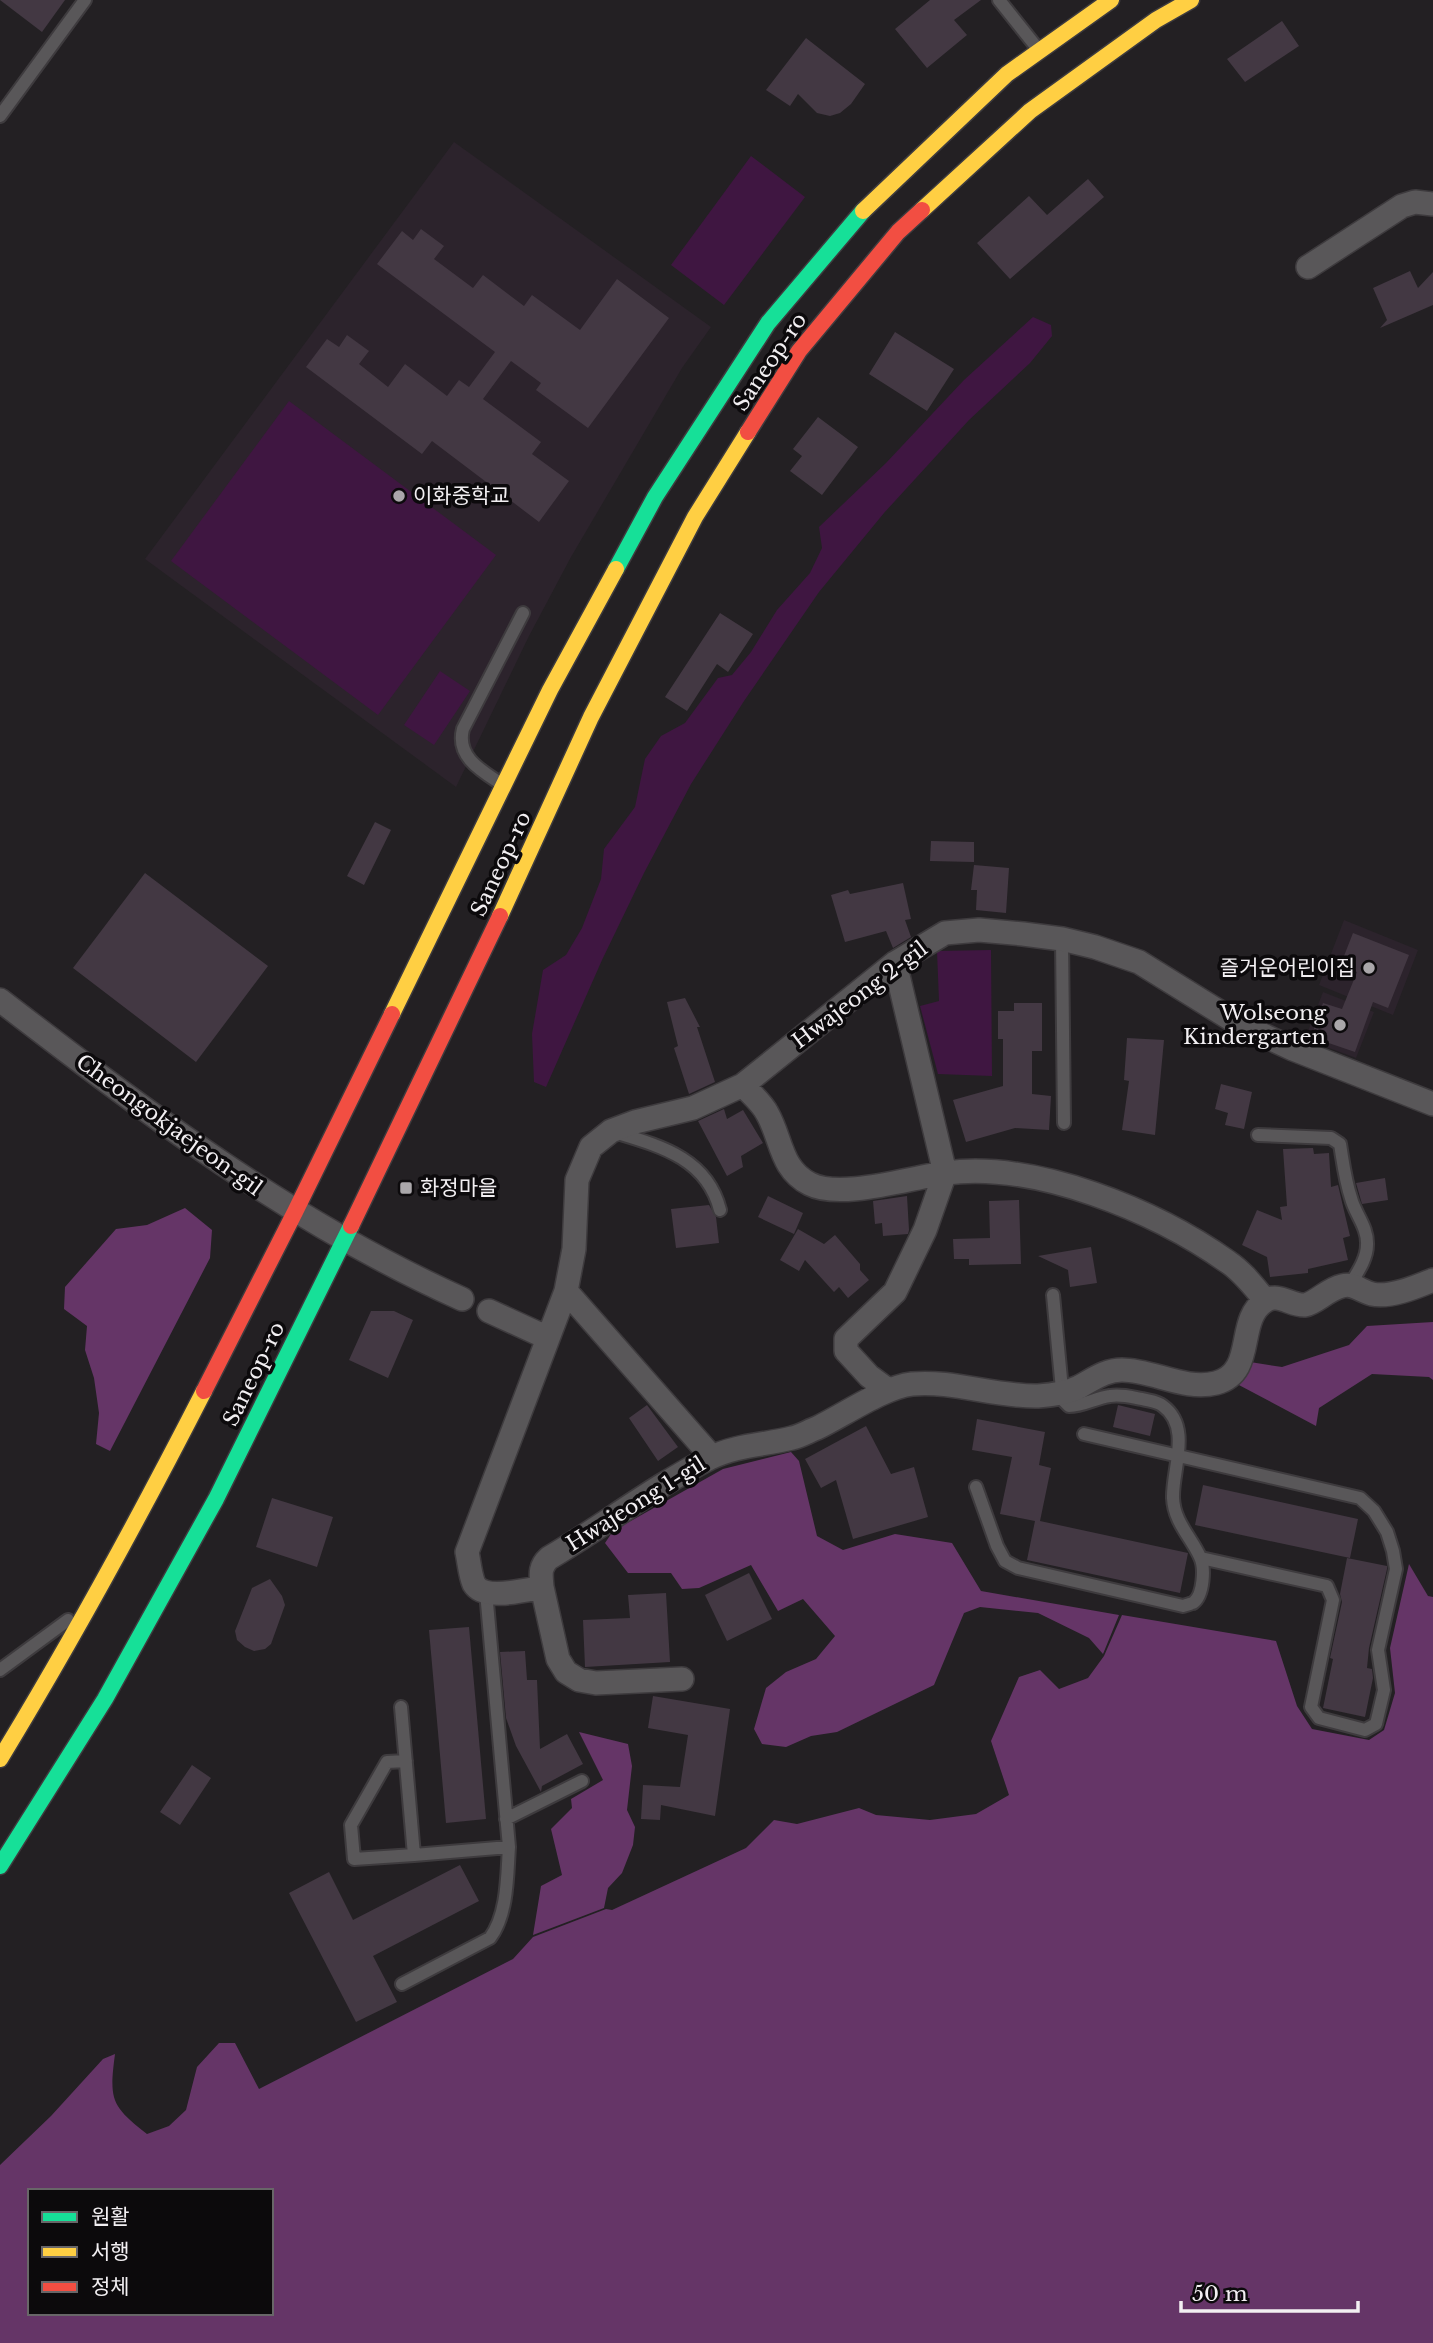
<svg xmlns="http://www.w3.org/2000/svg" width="1433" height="2343" viewBox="0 0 1433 2343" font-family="'Libre Baskerville','Noto Sans KR',serif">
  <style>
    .built { fill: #2c232c }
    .green { fill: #3f1641 }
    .forest { fill: #653567; fill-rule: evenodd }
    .building { fill: #433843 }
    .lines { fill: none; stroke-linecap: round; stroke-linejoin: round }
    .lane-casing { stroke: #3e3b3e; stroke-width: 16 }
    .street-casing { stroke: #3e3b3e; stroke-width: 26 }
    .fast-casing { stroke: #3e3b3e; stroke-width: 19 }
    .slow-casing { stroke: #3e3b3e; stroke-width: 19 }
    .jam-casing { stroke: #3e3b3e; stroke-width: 19 }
    .lane { stroke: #595759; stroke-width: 12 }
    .street { stroke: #595759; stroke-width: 23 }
    .fast { stroke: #16e098; stroke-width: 16 }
    .slow { stroke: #ffcf43; stroke-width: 16 }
    .jam { stroke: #f24e42; stroke-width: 16 }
    .poi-dot { fill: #aaa7aa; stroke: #0c0a0c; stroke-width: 2.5 }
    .labels { text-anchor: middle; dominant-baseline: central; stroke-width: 7; stroke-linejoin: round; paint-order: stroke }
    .street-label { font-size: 21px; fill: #f2eff2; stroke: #0c0a0c }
    .poi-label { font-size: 21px; fill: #f2eff2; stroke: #0c0a0c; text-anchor: start }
  </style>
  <rect width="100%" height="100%" fill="#232023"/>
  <path class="built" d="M454,142L711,327L682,368L571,557L529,636L456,787L145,559Z
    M1344,920L1418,950L1393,1015L1319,985Z
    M1323,992L1374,1012L1356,1058L1305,1039Z"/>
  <path class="green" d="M751,156L805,197L724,305L671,265Z
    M1033,317L1051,325L1052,336L1030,363L969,420L884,513L819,592L744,701L691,784L644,873L602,960L546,1087L534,1082L532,1034L543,970L566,955L582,928L601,879L604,849L635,807L645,759L661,736L685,723L718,678L732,675L751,652L777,610L810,573L822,548L819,527L886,463L964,380Z
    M289,401L496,555L378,715L171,561Z
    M440,671L470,691L434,745L404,725Z
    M991,950L992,1076L938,1074L920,1006L939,1001L937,951Z"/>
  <path class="forest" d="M185,1208L212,1230L210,1258L110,1451L96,1444L99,1413L94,1378L85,1350L87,1326L64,1309L65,1287L116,1229L147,1225Z
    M1433,1322V1380L1429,1377L1372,1374L1319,1408L1316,1426L1237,1384L1250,1362L1282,1367L1349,1345L1367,1326Z
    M791,1452L799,1461L817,1536L843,1550L895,1534L952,1543L981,1591L1119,1615L1103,1654L1089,1638L1038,1613L980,1607L964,1613L934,1685L837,1732L811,1736L786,1747L762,1744L754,1729L766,1688L786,1672L816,1659L835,1636L803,1599L778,1611L751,1565L699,1588L682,1589L671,1573H628L605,1543L613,1531L723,1469Z
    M1409,1564L1428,1596L1433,1597V2343H0V2165L51,2116L103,2059L115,2054C109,2100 111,2106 147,2134L169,2126L186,2110L197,2067L219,2043H235L259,2089L513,1959L533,1937L606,1909L612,1910L746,1848L774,1820L797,1824L859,1808L876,1815L930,1820L976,1814L1009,1795L991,1741L1019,1677L1040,1670L1059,1689L1088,1678L1104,1656L1122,1615L1276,1641L1297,1706L1312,1729L1369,1740L1384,1730L1395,1693L1390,1648ZM30,2191H271V2313H30Z
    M579,1732L628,1744L632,1766L627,1810L635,1827L633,1845L622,1873L608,1888L604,1908L533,1935L541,1886L562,1875L551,1829L572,1808L571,1799L603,1780Z"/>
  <path class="building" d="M0,0H65L42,32Z
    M930,0H981L954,20L967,35L927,68L895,29Z
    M1282,21L1299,46L1245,82L1227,59Z
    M806,38L865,84L851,104L840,113L830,116L817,113L798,94L790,106L766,90Z
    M1088,179L1104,197L1010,279L977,243L1029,196L1047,215Z
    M421,229L444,246L434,259L473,288L483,275L524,306L532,295L580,330L617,279L669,318L588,428L536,390L541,383L511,361L483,399L541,442L532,454L569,481L539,522L432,441L422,454L306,367L327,339L339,347L347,335L369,351L359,364L388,387L405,364L447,396L459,380L469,387L495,352L377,264L402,231L413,240Z
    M1410,271L1418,288L1433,272V305L1380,328L1387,320L1373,288Z
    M895,332L954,369L927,411L869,374Z
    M818,417L858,447L822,495L790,471L802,456L793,449Z
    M720,613L753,634L728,672L717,664L687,711L665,697Z
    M375,822L391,830L364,885L347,876Z
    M931,841L974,842V862L930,861Z
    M974,865L1009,868L1006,913L976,910L977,890H971Z
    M145,873L268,966L196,1062L73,968Z
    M903,883L911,919L905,920L911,937L893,948L886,931L845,942L831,895L848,890L850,894Z
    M1353,933L1409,955L1388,1008L1373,1002L1355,1052L1311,1037L1323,1003L1342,1009L1357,972L1349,969L1353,959L1344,956Z
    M685,998L700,1027H697L715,1082L689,1094L674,1048L678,1046L667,1002Z
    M1014,1003H1042V1051H1032V1094L1051,1096L1049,1130L1015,1128L966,1142L953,1100L1003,1086V1039H998V1011H1014Z
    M1127,1038L1164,1040L1155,1135L1122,1130L1129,1081L1124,1080Z
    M1221,1084L1252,1092L1244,1129L1225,1125L1228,1113L1215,1109Z
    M724,1109L727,1119L743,1110L763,1143L741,1156L743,1167L727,1176L698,1121Z
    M1313,1148L1314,1154L1329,1153L1331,1187L1338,1185L1350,1236L1343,1238L1348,1260L1308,1269V1273L1270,1277L1267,1257L1242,1245L1257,1210L1282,1220L1280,1207L1287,1206L1283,1149Z
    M1385,1178L1388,1200L1362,1204L1356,1183Z
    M768,1196L803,1213L794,1234L758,1217Z
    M907,1196L909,1230L908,1234L883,1236L882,1223L875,1224L873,1201Z
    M1019,1200L1021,1264L969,1265V1259H954L953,1239L990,1238L989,1201Z
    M709,1205L716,1217L719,1243L676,1248L671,1209Z
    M798,1229L824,1244L835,1235L860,1264V1270L869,1280L848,1298L839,1287L834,1292L805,1260L799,1271L780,1260Z
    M1091,1247L1097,1283L1070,1287L1068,1270L1038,1256Z
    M371,1311H394L413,1320L388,1378L349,1360Z
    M647,1405L678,1447L658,1461L629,1418Z
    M1118,1405L1155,1414L1150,1436L1113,1427Z
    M977,1419L1045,1432L1039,1465L1051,1468L1040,1521L1188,1553L1180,1593L1027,1560L1035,1521L1000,1514L1012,1457L972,1450Z
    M866,1426L891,1474L914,1467L928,1517L853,1539L836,1480L821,1488L805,1459Z
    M1203,1485L1358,1519L1350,1558L1195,1525Z
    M272,1498L333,1517L317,1567L256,1547Z
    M1347,1558L1387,1566V1569L1369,1648L1367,1668L1372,1669L1373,1678L1365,1717L1323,1708L1333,1659L1330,1658L1342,1602L1340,1594Z
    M749,1573L772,1619L727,1641L705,1595Z
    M270,1579L282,1596L285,1605L271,1644L265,1649L254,1651L245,1647L237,1640L235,1631L252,1588Z
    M666,1593L670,1662L585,1667L583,1620L630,1618L628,1595Z
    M469,1627L486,1819L446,1823L429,1630Z
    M525,1651L527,1680H537L540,1749L567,1734L583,1764L542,1786L541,1792L516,1746L506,1718L500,1652Z
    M653,1696L730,1709L715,1816L661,1805L660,1820L641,1819L643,1785L680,1787L688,1735L648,1728Z
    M192,1765L211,1778L180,1825L160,1812Z
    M460,1865L479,1901L373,1956L397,2002L356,2022L289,1893L329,1872L353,1920Z"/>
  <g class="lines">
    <g class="lane-casing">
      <path id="lane" d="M999,0L1038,49
        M0,116L85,0
        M500,783C480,770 456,756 463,729L523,613
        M1062,939L1064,1123
        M614,1132C660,1146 707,1158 720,1210
        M1258,1135L1331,1138L1340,1144C1343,1162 1345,1180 1351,1198C1355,1214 1368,1227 1367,1245C1367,1259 1357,1273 1350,1285
        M1084,1434L1360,1498L1374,1511L1387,1532L1393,1551L1396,1569L1378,1650L1384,1690L1376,1724L1365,1730L1319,1718L1311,1707L1333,1600L1327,1586L1201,1558
        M976,1487L997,1546L1005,1561L1018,1568L1183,1606C1184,1606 1192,1603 1193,1603C1204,1595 1205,1567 1200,1557C1191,1537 1174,1522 1173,1498C1172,1470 1192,1427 1163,1406C1157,1401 1149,1401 1142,1399C1131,1397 1121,1394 1110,1396C1095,1398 1084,1406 1069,1406L1063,1400L1053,1295
        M0,1670L68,1620
        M401,1707L414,1855L509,1847
        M406,1761L387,1762L351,1825L354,1859L414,1855
        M506,1819L582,1781
        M402,1984L490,1938C508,1914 507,1875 509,1847L486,1592"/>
    </g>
    <g class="street-casing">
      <path id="street" d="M1308,267L1402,206L1415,202L1433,204
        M0,1000C148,1114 291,1222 462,1299
        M743,1085C751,1094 762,1103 767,1113C782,1139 780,1169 810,1184C841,1200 912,1177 946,1173C1036,1161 1156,1211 1228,1262C1243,1272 1254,1287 1265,1300
        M1433,1104L1293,1049L1239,1024L1139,962L1095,947L1062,939L1023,934L979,930L945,933L895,963L743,1085L693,1108L635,1122L611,1131L591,1147L577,1180L574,1249L566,1291L467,1552C469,1561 470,1575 474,1584C484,1601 526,1590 542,1587C541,1575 539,1567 549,1558C603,1526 655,1486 710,1458C736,1445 765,1445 792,1438C801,1436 809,1431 817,1428C844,1415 884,1387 912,1384C952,1380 996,1397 1038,1396C1052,1395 1067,1393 1079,1387C1094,1379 1105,1370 1122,1370C1153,1370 1185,1391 1216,1383C1257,1372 1235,1320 1265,1301C1278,1292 1291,1306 1305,1305C1316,1303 1328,1289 1342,1286C1354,1283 1360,1291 1372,1294C1390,1298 1416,1287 1433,1280
        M566,1291L712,1457
        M489,1311L548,1338
        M888,1390L869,1376L846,1351V1339L895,1292L925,1230L945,1173L895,963
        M542,1587L558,1659L566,1672L579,1680L596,1683L682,1679"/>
    </g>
    <g class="fast-casing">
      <path id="fast" d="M616,569L655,497L768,323L863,211
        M0,1866L105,1699L216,1499L351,1226"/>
    </g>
    <g class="slow-casing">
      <path id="slow" d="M922,210L1030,111L1156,20L1191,0
        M863,211L1007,74L1111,0
        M500,916L591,717L695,517L748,432
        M392,1014L550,690L616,569
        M0,1759C73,1639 140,1516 204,1391"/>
    </g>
    <g class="jam-casing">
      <path id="jam" d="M748,432L799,351L898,232L922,210
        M351,1226L500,916
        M204,1391L295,1212L392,1014"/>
    </g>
    <use href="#lane" class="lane"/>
    <use href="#street" class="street"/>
    <use href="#fast" class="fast"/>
    <use href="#slow" class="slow"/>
    <use href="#jam" class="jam"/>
  </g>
  <g class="poi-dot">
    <circle cx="399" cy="496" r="7"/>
    <circle cx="1369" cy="968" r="7"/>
    <circle cx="1340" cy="1025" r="7"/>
    <rect x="399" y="1181" width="14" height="14" rx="3.5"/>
  </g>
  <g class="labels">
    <g class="street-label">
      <text transform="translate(770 362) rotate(-56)">Saneop-ro</text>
      <text transform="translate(501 864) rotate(-65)">Saneop-ro</text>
      <text transform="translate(860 995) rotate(-37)">Hwajeong 2-gil</text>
      <text transform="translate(169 1125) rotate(36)">Cheongokjaejeon-gil</text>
      <text transform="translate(254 1374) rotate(-64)">Saneop-ro</text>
      <text transform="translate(636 1504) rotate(-32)">Hwajeong 1-gil</text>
    </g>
    <g class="poi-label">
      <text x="413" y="496">이화중학교</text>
      <text x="1355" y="968" text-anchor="end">즐거운어린이집</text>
      <text x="1326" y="1013" text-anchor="end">Wolseong<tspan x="1326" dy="24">Kindergarten</tspan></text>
      <text x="420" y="1188">화정마을</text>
    </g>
  </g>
  <rect x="28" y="2189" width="245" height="126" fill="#0c0a0c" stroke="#686668" stroke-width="2"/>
  <rect x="42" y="2212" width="35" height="10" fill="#16e098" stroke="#686668" stroke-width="2"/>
  <text x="91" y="2224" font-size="21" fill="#f2eff2">원활</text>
  <rect x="42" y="2247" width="35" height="10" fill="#ffcf43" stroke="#686668" stroke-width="2"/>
  <text x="91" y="2259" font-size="21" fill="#f2eff2">서행</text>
  <rect x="42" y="2282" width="35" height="10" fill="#f24e42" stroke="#686668" stroke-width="2"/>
  <text x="91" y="2294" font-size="21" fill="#f2eff2">정체</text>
  <path d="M1181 2301v10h177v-10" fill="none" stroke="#f2eff2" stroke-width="3.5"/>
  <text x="1192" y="2301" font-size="21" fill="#f2eff2" stroke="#0c0a0c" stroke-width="5" paint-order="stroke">50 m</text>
</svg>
